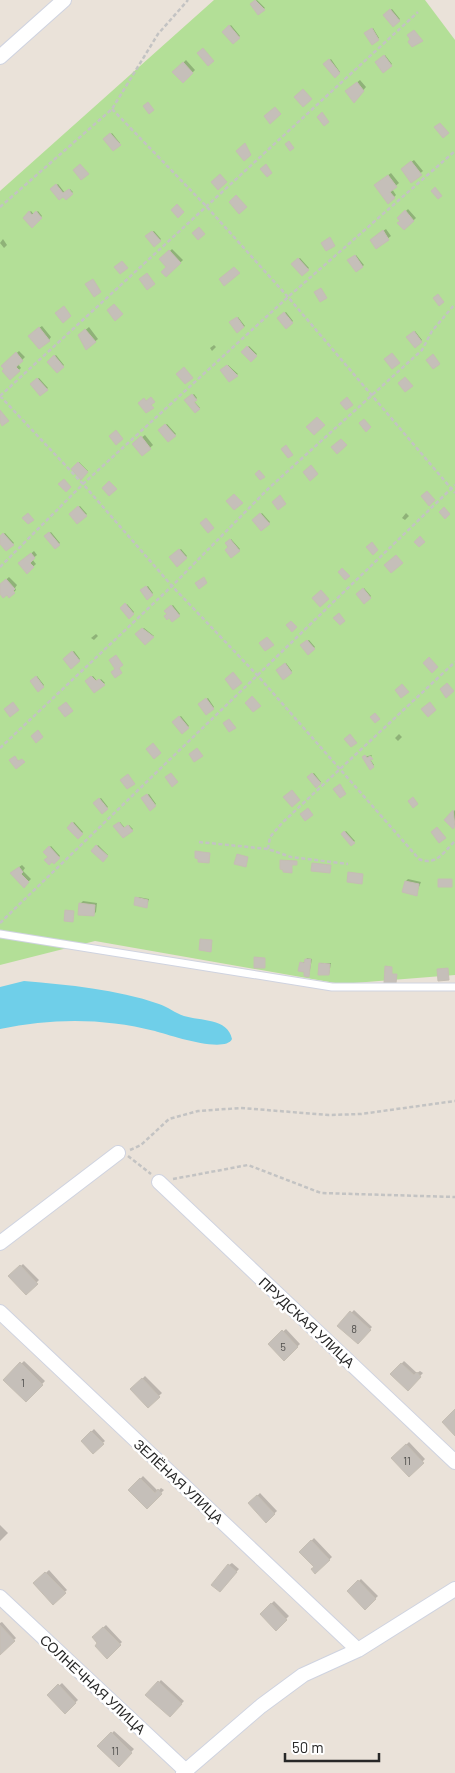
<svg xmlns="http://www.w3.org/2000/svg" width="455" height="1773" viewBox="0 0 455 1773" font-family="Barlow,sans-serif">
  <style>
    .green { fill: #b3df97 }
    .water { fill: #6fcfe9 }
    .shadow { fill: #0003 }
    .building { fill: #c5bfb9; stroke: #c5beb3 }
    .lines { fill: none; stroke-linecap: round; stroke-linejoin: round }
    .lane-casing { stroke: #cfd3e0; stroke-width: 9 }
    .street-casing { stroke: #cfd3e0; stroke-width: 16 }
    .path { stroke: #c3c3c3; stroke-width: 2.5; stroke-dasharray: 4 2.5; stroke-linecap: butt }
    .lane { stroke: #fff; stroke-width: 7 }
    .street { stroke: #fff; stroke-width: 14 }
    .labels { text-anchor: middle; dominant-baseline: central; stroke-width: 5; stroke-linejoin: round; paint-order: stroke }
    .number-label { font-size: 11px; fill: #4f4e4c }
    .street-label { font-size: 14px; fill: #282828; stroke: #fff }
  </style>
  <rect width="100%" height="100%" fill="#eae2d9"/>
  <path class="green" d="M214,0H425L455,40V975L341,984L95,941L0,965V191Z"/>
  <path class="water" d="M24,981C69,985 116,989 159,1004C168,1007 175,1013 184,1016C200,1021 228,1018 232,1039C225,1054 169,1035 155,1031C103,1018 53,1018 0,1029V987Z"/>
  <path class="shadow" d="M257,0L265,8L258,13L251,4Z
    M392,9L400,19L393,25L384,15Z
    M231,25L240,36L233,42L224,32Z
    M373,28L379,38L372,43L366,33Z
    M385,55L392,64L383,71L376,62Z
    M331,59L340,72L335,76L325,64Z
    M186,60L195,70L183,82L174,72Z
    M360,80L366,87L354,101L349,89Z
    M112,133L120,143L113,149L105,139Z
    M414,160L423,171L411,181L405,167Z
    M391,173L399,183L392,189L396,195L394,197L378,183Z
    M58,184L65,193L70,189L73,192L66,198L52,189Z
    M408,209L416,218L404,229L399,218Z
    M31,211L34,215L38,211L42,216L32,226L24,218Z
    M386,229L391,236L376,247L374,237Z
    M154,231L161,239L155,245L147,236Z
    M3,239L7,245L4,248L0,243Z
    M172,249L183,260L166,276L168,267L161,260Z
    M356,255L364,265L357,271L349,261Z
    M300,258L309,268L302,274L293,264Z
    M286,312L293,321L286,327L279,318Z
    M238,317L245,326L238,331L231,322Z
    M42,326L51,337L49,340L32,333Z
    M89,327L98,339L87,348L82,333Z
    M415,331L422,340L415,346L408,337Z
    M214,345L216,347L212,351L210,348Z
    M249,346L257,354L251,360L243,352Z
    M19,351L25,357L18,364L21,368L10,378L3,366Z
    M56,355L64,365L57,372L48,362Z
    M228,365L238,374L230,380L222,370Z
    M39,378L48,388L40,394L32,384Z
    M194,394L197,398L194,401L200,408L196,412L186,401Z
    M167,424L176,434L168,441L160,430Z
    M145,435L153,445L142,455L136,442Z
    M79,462L88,471L81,478L72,469Z
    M80,506L87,514L77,522L70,514Z
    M262,513L270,522L262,530L254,520Z
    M406,513L409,516L405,520L402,518Z
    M51,532L60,543L55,547L46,536Z
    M5,533L14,543L7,549L0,542V537Z
    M231,539L240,549L232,556L226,543Z
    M181,549L187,556L177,565L171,557Z
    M34,551L37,555L32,559L36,564L27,572L20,563Z
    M9,577L17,585L15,588L16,590L9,596L7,593L0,592V585Z
    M148,586L153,593L148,598L142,590Z
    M364,588L371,596L365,602L358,594Z
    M127,604L134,612L129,617L121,608Z
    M173,605L180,614L172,620L166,611Z
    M144,628L154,636L145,643L137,634Z
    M96,634L98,636L94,640L91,638Z
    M309,640L315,647L308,653L302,645Z
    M74,651L80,659L71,667L64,659Z
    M286,663L292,671L284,678L278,670Z
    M37,676L44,685L39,690L31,681Z
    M93,676L98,682L101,679L105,683L95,691L86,681Z
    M208,698L214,707L206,714L199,704Z
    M181,716L189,726L182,732L173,722Z
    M399,734L402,737L398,741L395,738Z
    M372,755L370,759L374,765L370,768L364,757Z
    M314,773L321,782L316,786L309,777Z
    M149,794L156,804L150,809L142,798Z
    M101,798L108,807L102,812L94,803Z
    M455,810V825L453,827L446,820Z
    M74,822L83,832L78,837L69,828Z
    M120,822L125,828L129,825L133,829L123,837L115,826Z
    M346,831L355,841L351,844L343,834Z
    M98,845L108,855L103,860L93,851Z
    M51,846L60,856L54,862L45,852Z
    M22,865L25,868L23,871L31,879L24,886L11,873Z
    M408,879L421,882L416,894L406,881Z
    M138,897L149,899L147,905L146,906Z
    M83,901L97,903L96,912L93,915L80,904Z
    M307,958L312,959L309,975L301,963L305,962Z
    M321,963H331L329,974L320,964Z
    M23,1264L39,1280L26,1293L10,1276Z
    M354,1310L372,1327L358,1342L339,1326Z
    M286,1329L300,1344L284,1359L269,1344Z
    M24,1361L45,1381L26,1401L5,1380Z
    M404,1361L417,1373L420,1371L423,1373L408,1389L392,1374Z
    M145,1376L162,1393L148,1406L132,1389Z
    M94,1429L105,1441L93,1452L82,1441Z
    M409,1442L425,1459L409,1475L393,1458Z
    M143,1476L158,1491L161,1488L164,1490L147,1507L130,1490Z
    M260,1493L277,1511L266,1521L250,1503Z
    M0,1525L8,1533L0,1541Z
    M314,1538L332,1557L315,1573V1567L301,1552Z
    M232,1563L239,1569L220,1591L229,1565Z
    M49,1570L67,1590L53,1603L34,1584Z
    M361,1579L378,1596L365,1608L348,1591Z
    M274,1601L289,1616L276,1629L261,1614Z
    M2,1622L16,1638L0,1653V1623Z
    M106,1625L122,1642L107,1657L93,1637Z
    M161,1680L184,1701L170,1716L147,1695Z
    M62,1683L78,1700L65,1712L49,1695Z
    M114,1731L134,1749L119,1765L99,1746Z"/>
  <path class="building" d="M255,0L265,10L258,15L250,4Z
    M390,9L400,21L393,27L383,15Z
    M229,25L240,38L233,44L222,32Z
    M372,28L379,40L372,45L364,33Z
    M414,30L423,41L412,47L408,42L410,39L407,35Z
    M203,48L214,61L208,66L197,53Z
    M384,55L392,66L383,73L375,62Z
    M329,59L340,73L335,78L323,64Z
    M183,62L193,73L183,83L172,72Z
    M357,82L364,91L354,103L345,91Z
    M303,89L312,99L303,107L294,97Z
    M148,102L154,110L149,114L143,106Z
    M275,107L281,114L270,124L264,116Z
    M322,112L329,122L324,126L317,117Z
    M440,123L449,133L443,138L434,127Z
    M110,133L121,145L113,151L103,139Z
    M289,141L294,148L290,151L285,144Z
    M245,143L251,155L244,161L236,151Z
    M411,161L422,175L411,183L401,169Z
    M80,164L89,174L81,180L73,170Z
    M266,164L272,173L267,177L260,169Z
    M220,174L227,182L218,190L211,182Z
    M388,175L397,187L390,192L395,198L388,204L374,185Z
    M56,184L63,193L69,189L73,194L66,200L63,197L59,200L50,189Z
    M435,187L442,196L438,199L431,191Z
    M236,195L247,207L239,214L229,202Z
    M177,204L184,212L178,218L171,210Z
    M405,210L414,221L404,230L397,223L400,221L397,218Z
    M29,211L32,215L36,211L42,218L32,228L23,218Z
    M199,227L205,234L198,240L192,233Z
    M383,230L389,240L376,249L370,240Z
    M152,231L161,241L154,247L145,236Z
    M330,237L335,246L326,251L321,243Z
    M169,250L181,263L166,277L161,272L166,267L159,259Z
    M355,255L363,267L356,272L347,260Z
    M298,258L309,270L302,276L291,264Z
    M122,261L128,268L120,274L114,267Z
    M234,267L240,273L224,286L219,279Z
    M147,273L155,284L147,290L139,279Z
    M93,279L101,292L94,297L85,284Z
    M321,288L327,298L320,302L314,292Z
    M438,294L444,302L439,306L433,298Z
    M114,304L123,314L115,321L107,310Z
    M64,306L71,316L63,323L55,313Z
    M284,312L293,323L286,329L277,318Z
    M237,317L244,327L237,333L229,322Z
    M39,327L50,341L39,349L28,336Z
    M85,329L96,342L86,350L78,335Z
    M414,331L422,342L415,348L406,337Z
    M247,346L257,356L251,362L241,352Z
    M16,352L23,361L16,367L20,371L10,380L2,371L4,369L1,366Z
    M392,353L400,363L392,369L384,359Z
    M433,354L440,364L433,369L426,360Z
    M54,355L64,367L57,373L47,362Z
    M227,365L238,376L229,382L220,370Z
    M184,367L193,378L185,384L176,374Z
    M405,377L413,386L405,392L398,383Z
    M37,378L48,390L40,396L30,384Z
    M192,394L197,400L194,402L200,409L195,413L184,400Z
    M151,397L155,402L151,405L154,408L146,413L138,403L144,398L146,401Z
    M347,397L353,405L346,410L340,403Z
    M0,410L9,421L2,426L0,422Z
    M317,417L325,425L314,435L306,427Z
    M364,419L371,427L366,432L359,423Z
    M165,424L176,436L168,442L158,430Z
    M116,430L123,439L116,445L109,436Z
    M141,436L151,449L142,456L132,444Z
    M341,439L347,445L337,454L331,447Z
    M286,445L293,455L288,458L281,449Z
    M78,462L88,472L81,480L71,469Z
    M311,465L318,474L310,481L303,472Z
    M259,470L265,477L260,480L255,474Z
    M64,479L71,487L66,492L58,484Z
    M109,481L117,489L109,496L102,488Z
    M427,491L435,500L429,506L421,496Z
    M234,494L243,503L234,510L226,501Z
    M280,495L286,504L278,510L272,502Z
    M78,506L87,516L77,524L69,514Z
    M444,507L450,514L445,519L439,512Z
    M28,513L34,520L28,524L22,518Z
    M260,513L270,524L261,531L252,520Z
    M206,518L214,528L208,533L200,523Z
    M49,532L60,545L55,549L44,536Z
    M3,533L14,545L6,551L0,544V536Z
    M420,536L425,542L419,547L414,542Z
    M230,539L240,551L231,558L225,550L228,547L225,543Z
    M372,542L378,550L373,555L366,547Z
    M179,549L187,558L177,567L169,557Z
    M31,553L35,558L30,563L34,567L27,574L18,563Z
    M396,555L403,563L391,573L384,565Z
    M342,568L350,576L345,580L338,572Z
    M204,577L207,583L199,589L195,583Z
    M6,579L15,589L13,591L15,593L9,598L7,595L3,598L0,594V584Z
    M146,586L153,595L147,600L140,590Z
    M363,588L371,598L364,604L356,594Z
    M321,590L329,599L320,607L312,598Z
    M125,603L134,614L129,619L120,608Z
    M171,605L180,616L172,622L169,618L167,620L164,616L167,614L164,611Z
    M339,613L345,621L340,625L333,618Z
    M291,621L297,627L292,632L286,625Z
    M142,628L154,637L145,645L135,634Z
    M267,637L274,645L265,651L259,643Z
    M307,640L315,649L308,655L300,645Z
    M72,651L80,661L71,669L63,659Z
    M116,655L123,665L119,668L122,673L115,678L111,672L115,669L109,660Z
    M429,657L438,667L432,673L423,663Z
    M285,663L292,673L283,680L276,670Z
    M233,672L242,683L233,690L225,679Z
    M36,676L44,687L38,692L30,681Z
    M91,676L96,681L99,679L105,685L94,693L85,681Z
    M447,683L454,691L446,698L440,689Z
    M402,684L409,692L401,698L395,690Z
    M252,696L261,706L253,712L245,703Z
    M206,698L214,709L206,715L198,704Z
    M13,702L19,710L10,717L4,709Z
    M66,702L73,711L65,717L58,708Z
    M430,702L436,710L428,717L421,709Z
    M375,713L380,719L375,723L370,717Z
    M179,716L189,728L182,734L172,722Z
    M229,719L236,728L229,732L223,723Z
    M38,730L43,737L36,743L31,736Z
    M350,734L357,743L351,747L344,739Z
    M153,743L161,753L154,759L146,749Z
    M197,748L203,756L194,762L189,754Z
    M365,755L367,758L370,756L373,759L370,760L374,767L370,770L362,757Z
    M15,756L18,761L22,759L25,762L16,769L9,760Z
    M171,773L178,782L172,787L165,777Z
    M312,773L321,783L316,788L307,777Z
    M128,774L135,784L127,789L120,780Z
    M340,784L346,794L340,798L333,789Z
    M292,790L300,800L292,807L283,797Z
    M147,794L156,806L150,811L141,798Z
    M413,797L418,804L413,808L408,801Z
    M99,798L108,809L102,814L93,803Z
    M308,808L313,815L305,821L300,814Z
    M453,810L455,826L453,829L444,820Z
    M72,822L83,834L78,839L67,828Z
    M119,822L124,828L128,825L133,831L123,838L113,826Z
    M437,827L446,838L439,843L431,832Z
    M344,831L355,843L351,846L341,834Z
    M96,845L108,856L103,862L91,851Z
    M49,846L60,858L54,864L52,862L49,865L44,860L48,857L43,852Z
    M195,851L210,853L209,863L198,862V859L195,858Z
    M237,854L248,857L246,867L234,864Z
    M280,860L297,861V865H292V873L283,872V870L280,869Z
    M312,863L331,865L330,873L311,871Z
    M19,867L23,872L21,874L29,882L24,888L10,873Z
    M348,872L363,874L362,884L347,882Z
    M438,879H452V887H438Z
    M405,881L419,884L417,896L402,892Z
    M135,897L148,900L147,908L134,905Z
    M79,903L95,905L94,916L78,915Z
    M65,910L74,911L73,922L64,921Z
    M200,939L212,940L211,952L199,950Z
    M254,957L265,958V968H254Z
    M305,959H311L309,977L304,976V972L298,971L300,962L304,963Z
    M319,963L330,964L329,975H318Z
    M385,966L392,967V974H397L396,983H384Z
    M448,968L449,980L438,981L437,969Z
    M20,1265L38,1284L26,1295L8,1276Z
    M350,1311L371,1330L358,1344L337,1326Z
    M282,1330L298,1347L284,1361L268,1344Z
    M20,1362L43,1385L26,1402L3,1380Z
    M401,1363L414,1375L417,1372L421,1377L408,1391L390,1374Z
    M142,1378L160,1397L148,1408L130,1389Z
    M455,1409V1436L442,1422Z
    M91,1431L104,1444L93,1454L81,1441Z
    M406,1444L424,1463L409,1477L391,1458Z
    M140,1478L155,1493L158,1489L162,1494L147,1509L128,1490Z
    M257,1495L275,1514L266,1523L248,1503Z
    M311,1540L330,1560L315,1574L311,1569L314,1567L299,1552Z
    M228,1564L237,1572L220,1592L211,1585Z
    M45,1572L66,1593L53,1605L33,1583Z
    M358,1580L376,1599L365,1610L347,1591Z
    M271,1603L287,1620L276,1631L260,1614Z
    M0,1625L15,1641L0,1655Z
    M103,1627L121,1645L107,1659L95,1646L97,1643L92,1637Z
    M158,1681L182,1704L170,1717L145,1695Z
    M58,1684L76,1703L65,1714L47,1695Z
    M111,1732L132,1753L119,1767L97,1746Z"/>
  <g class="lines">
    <g class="lane-casing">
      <path id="lane" d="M0,934L332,987H455"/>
    </g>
    <g class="street-casing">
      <path id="street" d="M0,57L64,0
        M159,1182L455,1462
        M0,1243L118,1153
        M0,1312L358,1650
        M0,1597L185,1770
        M183,1773L261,1706L303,1675L358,1650L455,1589"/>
    </g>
    <path class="path" d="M112,109L206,206L288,297L455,493
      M0,207L112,109L158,34L188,0
      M0,396L83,484L172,586L258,676L419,859C436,866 443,853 455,841
      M0,396L418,12
      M0,567L83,484L288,297L455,151
      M0,748L172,586L269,488L422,350L432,331L455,304
      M199,842L268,849L291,857L348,864
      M268,849L270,837L282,823L455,662
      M0,923L455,485
      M130,1150L141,1145L169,1119L198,1111L241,1108L329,1115L361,1114L455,1101
      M128,1156L151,1174
      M173,1179L248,1165L321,1193L455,1197"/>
    <use href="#lane" class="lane"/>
    <use href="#street" class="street"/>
  </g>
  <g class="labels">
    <g class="number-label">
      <text x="354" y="1328">8</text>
      <text x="283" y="1346">5</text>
      <text x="23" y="1382">1</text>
      <text x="407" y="1460">11</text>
      <text x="115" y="1750">11</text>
    </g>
    <g class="street-label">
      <text transform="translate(307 1322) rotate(43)">ПРУДСКАЯ УЛИЦА</text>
      <text transform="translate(179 1481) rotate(43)">ЗЕЛЁНАЯ УЛИЦА</text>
      <text transform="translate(93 1684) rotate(43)">СОЛНЕЧНАЯ УЛИЦА</text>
    </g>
  </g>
  <path d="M285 1753v8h94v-8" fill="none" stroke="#282828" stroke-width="2.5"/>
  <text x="292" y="1753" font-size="15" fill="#282828" stroke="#ffffff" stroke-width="4" paint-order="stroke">50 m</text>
</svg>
